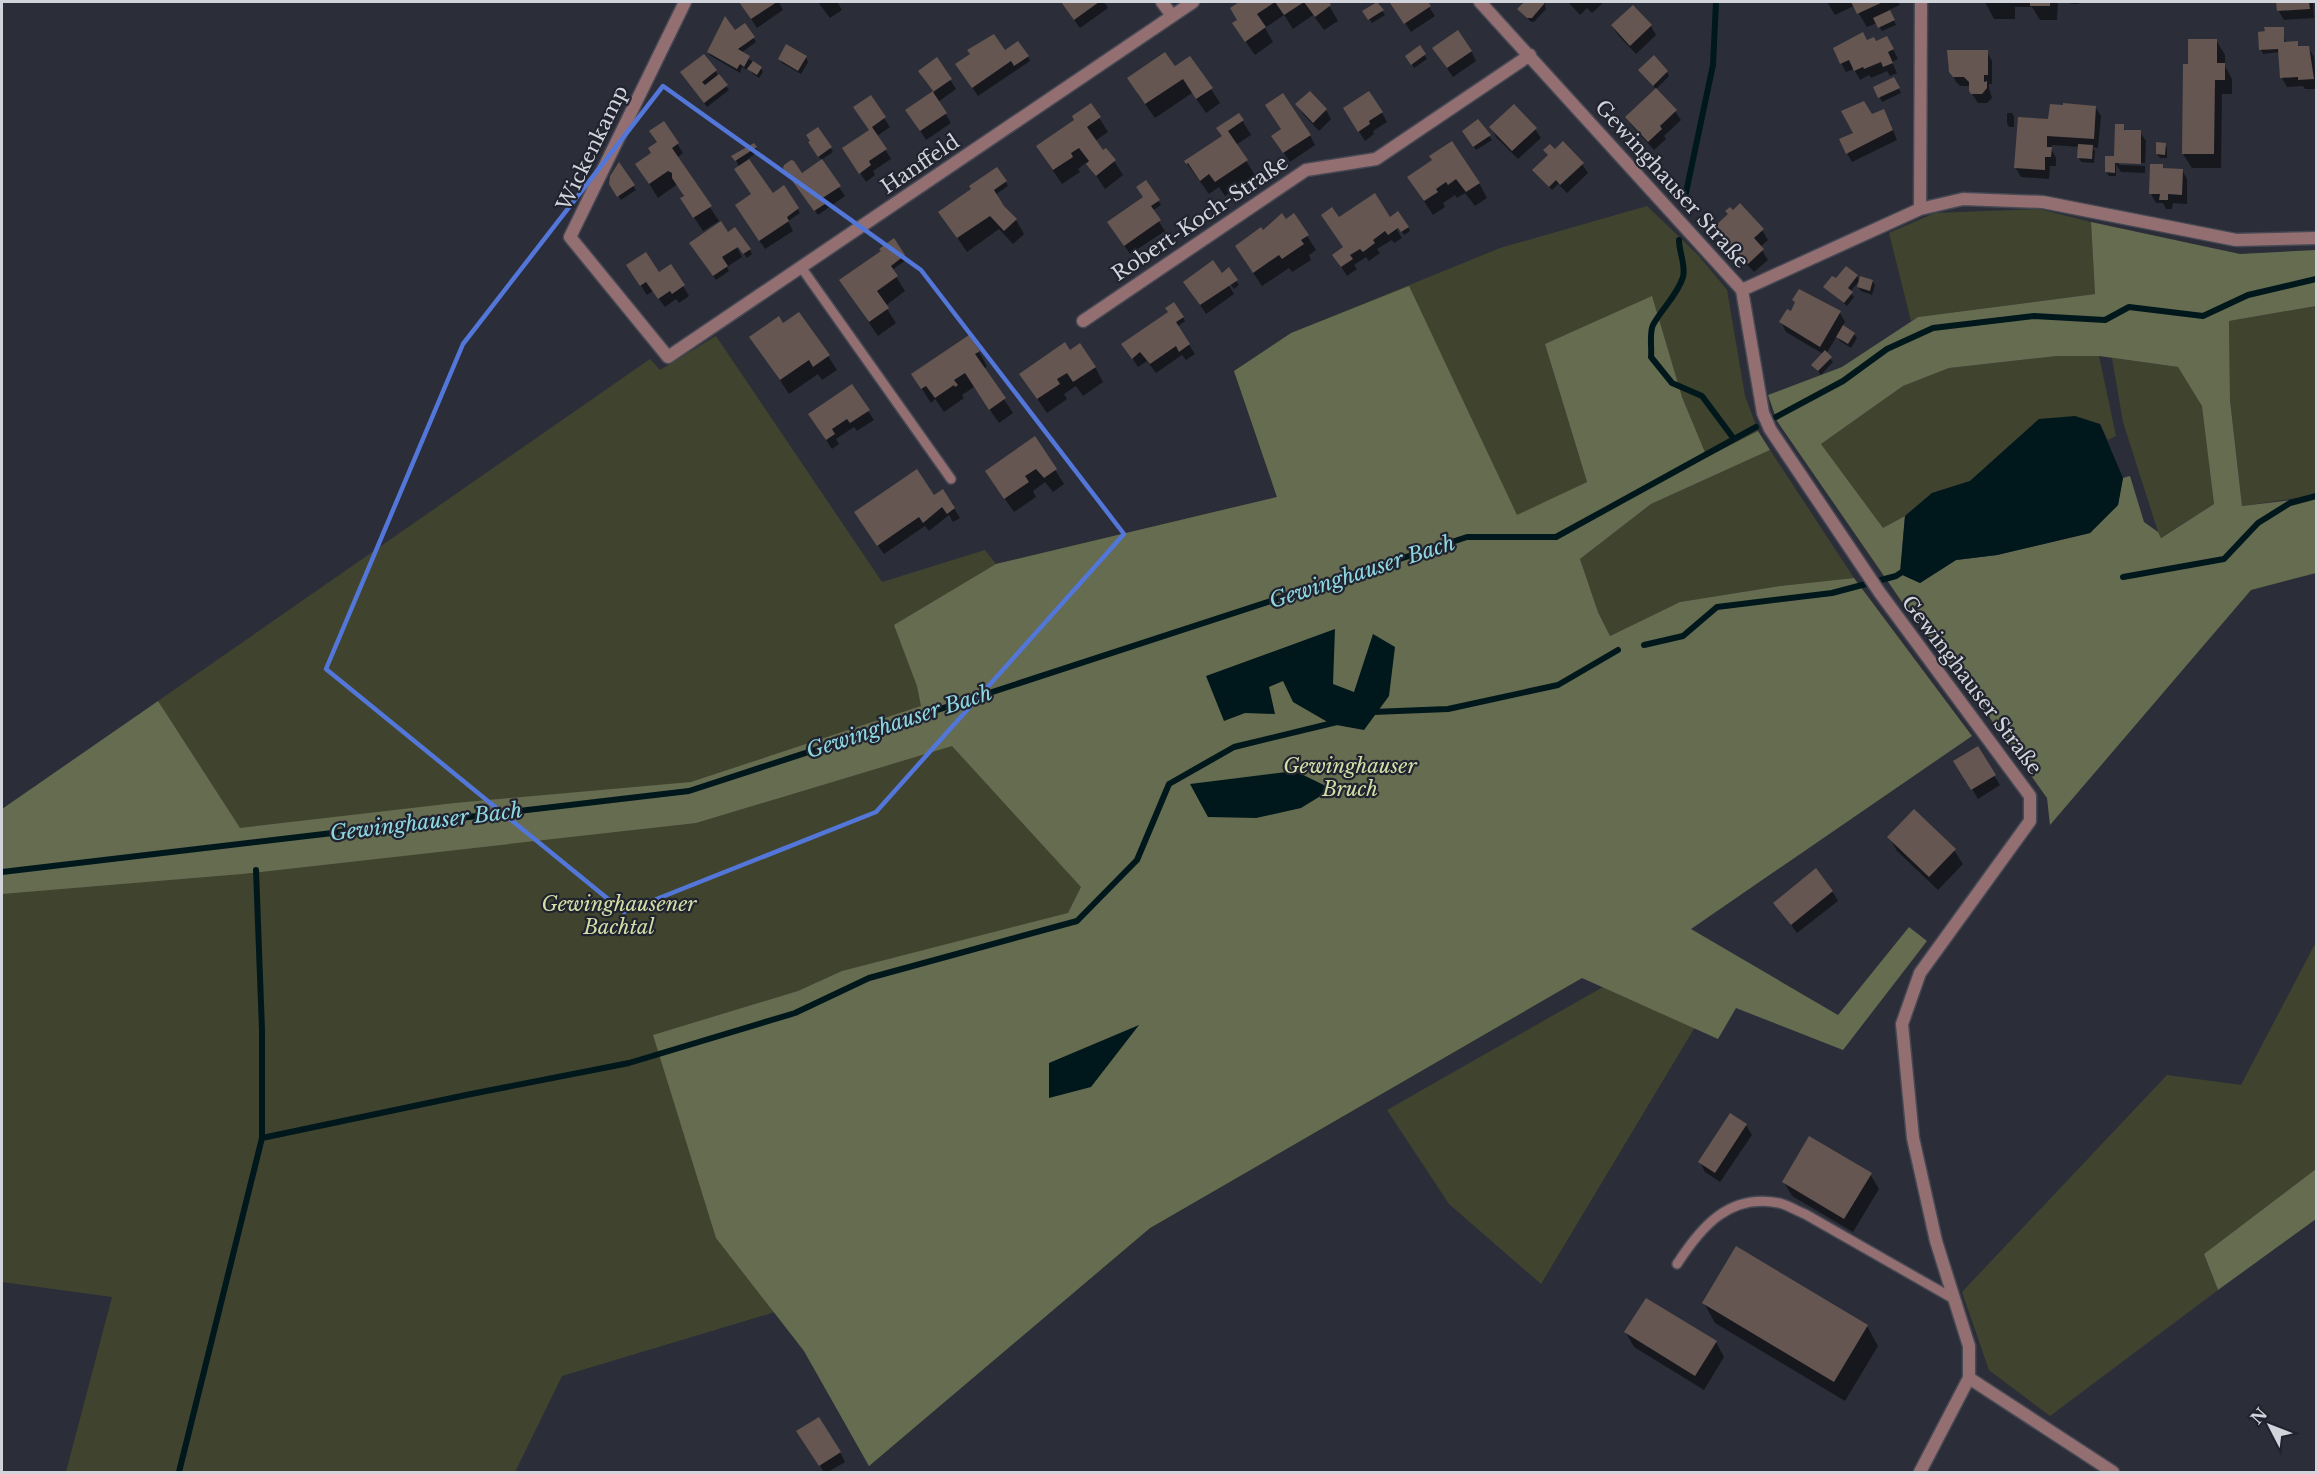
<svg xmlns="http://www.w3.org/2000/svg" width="2318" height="1474" viewBox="0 0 2318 1474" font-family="'Libre Baskerville',serif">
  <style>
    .green { fill: #40442e }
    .forest { fill: #666c50; fill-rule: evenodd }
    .water { fill: #00181c }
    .shadow { fill: #0007 }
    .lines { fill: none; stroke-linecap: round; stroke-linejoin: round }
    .stream { stroke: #00181c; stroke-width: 6 }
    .building { fill: #655651 }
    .lane-casing { stroke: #464953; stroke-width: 12 }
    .street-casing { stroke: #464953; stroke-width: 15 }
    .lane { stroke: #936f72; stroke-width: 9 }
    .street { stroke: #936f72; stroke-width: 12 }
    .marked { fill: none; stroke: #5376d9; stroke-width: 4.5; stroke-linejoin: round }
    .labels { text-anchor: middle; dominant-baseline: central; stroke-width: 4.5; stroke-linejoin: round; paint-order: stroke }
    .street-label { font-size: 20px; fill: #d2d4dc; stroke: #21242f }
    .park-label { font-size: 20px; font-style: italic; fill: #d3dea7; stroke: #21242f }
    .water-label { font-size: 21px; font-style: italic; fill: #8ed7e1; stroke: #21242f }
  </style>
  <rect width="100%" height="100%" fill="#2b2e39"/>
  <path class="green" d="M1647,206L1698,255L1727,290L1745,396L1758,431L1707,457L1682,397L1545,344L1587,482L1517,516L1441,355L1582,978L1150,1228L869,1466L804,1351L775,1312L562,1376L515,1472H66L112,1297L2,1282V817L163,710L158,701L650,359L660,370L716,336L882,582L985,550L996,564L1277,497L1234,371L1292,333L1500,248Z
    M2039,209L2091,222L2095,294L1918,317L1911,321L1889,233L1935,213Z
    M2316,306V495L2242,506L2230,400L2229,321Z
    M2057,356H2099L2116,436L2108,440L2100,424L2039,419L1970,481L1932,493L1905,516L1883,529L1821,444L1903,386L1949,368Z
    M2112,358L2178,367L2203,406L2214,504L2160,538L2123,422Z
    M1770,450L1854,578L1780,586L1680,602L1610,636L1598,612L1580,559L1651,504Z
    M2316,942V1169L2204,1254L2218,1290L2050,1416L1989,1370L1962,1292L2167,1075L2241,1085Z
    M1603,987L1695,1027L1541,1284L1449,1204L1387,1110Z"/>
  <path class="forest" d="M2091,222L2240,254L2316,250V306L2229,321L2230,400L2242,506L2316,497V573L2251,590L2050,825L2047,798L1980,704L1902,602L1777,421L1768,395L1842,367L1918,317L2095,294ZM2057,356H2099L2178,367L2202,406L2214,504L2161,538L2158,532L2144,522L2130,476L2123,478L2118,505L2090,533L1997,555L1956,560L1920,583L1900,573L1905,516L1883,528L1821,444L1903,386L1949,368Z
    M1409,286L1517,515L1587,482L1545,344L1652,296L1682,397L1707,457L1758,431L1770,450L1651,504L1580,559L1598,612L1610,636L1680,602L1780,586L1854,578L1972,736L1691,929L1838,1015L1909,927L1927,941L1843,1050L1736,1008L1718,1039L1582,978L1150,1228L869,1466L804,1351L716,1238L653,1035L798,991L842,971L1068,913L1081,887L952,746L696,823L242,874L2,894V809L158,701L240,828L455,803L691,782L921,706L917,686L894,625L996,564L1277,497L1234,371L1291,333Z
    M2316,1169V1219L2218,1290L2204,1254Z"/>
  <path class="water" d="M2075,416L2100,424L2123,478L2118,505L2090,533L1997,555L1956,560L1920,583L1900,574L1905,516L1932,493L1970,481L2039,419Z
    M1335,629L1333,684L1354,692L1373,634L1395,647L1389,696L1364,730L1331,724L1293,702L1283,681L1269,687L1275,714L1245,713L1224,721L1206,676Z
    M1295,771L1332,789L1301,808L1256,818L1208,817L1190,784Z
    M1139,1025L1091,1087L1049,1098V1063Z"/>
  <path class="shadow" d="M740,2H779L783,10L757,28Z
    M818,2H837L842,10L830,18Z
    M1061,2H1104L1108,8L1080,28Z
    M1242,2H1327L1338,21L1324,30L1313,15L1293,29L1284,15L1265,28L1273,42L1255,55L1243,38L1239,21L1232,9Z
    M1395,2H1426L1435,16L1411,32L1392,3Z
    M1520,2H1544L1546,9L1534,22H1531L1519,9L1523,5Z
    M1568,2H1604L1592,13L1587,8L1580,15Z
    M1827,2H1898L1900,5L1889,10L1896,25L1882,31L1877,23L1867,27L1854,6L1835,15Z
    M1985,2H2058L2057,20H2040L2032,7H2015V19H1994Z
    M2070,2H2079V4H2071Z
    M2278,2H2313L2314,18L2284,20L2278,10Z
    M1377,3L1385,15L1372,23L1364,12Z
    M745,25L756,42L741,53L761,68L763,72L759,78L752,73L748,67L747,70L742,67L740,73L711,56L708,52Z
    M1612,26H1651L1656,35L1636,54L1618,35Z
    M2283,28L2285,44L2297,43L2300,48L2308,47L2314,57L2316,89H2305L2303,86L2287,87L2282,78L2280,52L2263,54L2261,50Z
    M2216,40L2225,55V66L2232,79V94H2222L2221,168H2192L2183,154L2189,65Z
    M1867,42L1892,47L1898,59L1892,62L1897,73L1890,76L1887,71L1871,78L1869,75L1860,80L1854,69L1846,72L1841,63Z
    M1419,47L1427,59L1414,68L1407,56Z
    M1471,51L1476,61L1453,77L1439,57Z
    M1948,51L1987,52L1992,61V84H1989V88L1992,98L1987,103H1978L1970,91V86H1960L1956,82L1948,65Z
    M972,55L1008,58L1028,57L1030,61L978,96L963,74Z
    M704,56L729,90L707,107L682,73Z
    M806,57L808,62L801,74L782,63L780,59Z
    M937,59L956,89L938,102L951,123L926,140L907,110L934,92L925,81Z
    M1175,68L1211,89L1220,103L1206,113L1192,93L1155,118L1137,93Z
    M1667,72L1669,76L1656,89L1642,74Z
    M1894,78L1901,93L1882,102L1875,87Z
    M870,97L890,127L877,136L891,159L873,171L875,175L866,182L850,158L870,131Z
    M1297,104L1326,110L1331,119L1319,131L1303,114Z
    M1091,105L1108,132L1095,141L1102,152L1114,161L1123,175L1105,189L1087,162L1078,169L1080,172L1062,184L1046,160Z
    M2095,107L2101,116L2098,148L2092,147L2095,151L2094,163L2081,162L2079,158L2080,147L2052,145L2051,149L2056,158V166H2050L2049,179L2021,177L2015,167L2050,121Z
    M1675,111L1681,120L1664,136L1666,139L1654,150L1633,127L1627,118Z
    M1382,113L1387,122L1373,131L1374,134L1365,141L1350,118Z
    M2007,113H2012L2014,117V127H2009L2007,123Z
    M1239,115L1251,135L1236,145L1255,175L1225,196L1219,187L1209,194L1186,162L1223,137Z
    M1872,116L1889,120L1897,140L1852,162L1847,153Z
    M664,123L683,153L677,158L719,221L703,231L691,213L679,186L676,185L658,198L637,164L653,153Z
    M2123,126L2125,130L2140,132L2146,141L2145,163L2119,162V165L2145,166V173L2121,172L2116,164V176H2109L2106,172L2116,158Z
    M1491,127L1535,129L1541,138L1518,159L1496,137Z
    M818,129L833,152L821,160L810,143Z
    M1283,130L1310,135L1315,145L1290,162L1279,146Z
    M1464,131L1489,136L1492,140L1476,150Z
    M2165,144L2167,148V158H2160L2157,154Z
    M754,145L758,151L748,159L772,195L783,188L800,213L788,221L793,231L765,249L748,224L753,195L734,156Z
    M1545,151H1555L1582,164L1588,173L1567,193L1558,184L1552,190L1537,174L1549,157Z
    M1434,161L1479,183L1487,198L1475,206L1465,193L1457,198L1455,195L1443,203L1445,207L1433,215L1418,192Z
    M619,165L636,190L621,200L611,184Z
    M2162,166L2165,170H2182L2187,179V204L2173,203L2172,209H2166L2163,203H2156L2151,194Z
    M801,175L839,187L845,196L818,215L791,178Z
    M1006,182L1008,186L995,195L1016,220L1024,234L1013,244L999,229L967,252L940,212L973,189Z
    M1146,182L1161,205L1152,211L1165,231L1130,254L1115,232L1145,198Z
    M1294,215L1316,250L1309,255L1311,260L1292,272L1289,268L1262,286L1245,261L1263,232Z
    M1339,219H1390L1408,227L1410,231L1404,235L1399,228L1397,230L1402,238L1394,243L1392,240L1377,249L1380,253L1369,261L1366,257L1354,265L1357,269L1347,276L1340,265L1345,248Z
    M1716,227L1762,230L1768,240L1760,247L1768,260L1754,272L1721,236Z
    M731,239L750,250L752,254L747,258L738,245L736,246L742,257L727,267L729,271L716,280L697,252Z
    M893,240L906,260L892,270L905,291L885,306L896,323L878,336L850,295Z
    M671,266L689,296L679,303L676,299L665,307L653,291L647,295L634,275L659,274Z
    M1229,270L1239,285L1234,289L1228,281L1227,282L1234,294L1206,314L1191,291Z
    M1857,276L1859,281L1850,292L1854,297L1847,306L1825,287L1836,281Z
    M1872,281L1875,285L1872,295L1861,291L1858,287Z
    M1794,300L1840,313L1845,322L1842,327L1854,334L1857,338L1851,348L1840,341L1837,336L1826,354L1833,362L1821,375L1813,365L1823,354L1786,332L1781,322L1791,313L1796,304Z
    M1183,317L1185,321L1177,327L1195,354L1186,360L1182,355L1156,373L1147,361L1138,367L1123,344Z
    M783,325L828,356L837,370L822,380L818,374L789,394L751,337Z
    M979,352L987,366L984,369L1013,413L999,423L974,387L962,395L965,400L964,398L944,412L935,399L931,403L913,375Z
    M1070,352L1095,367L1103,382L1083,396L1076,386L1064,394L1067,399L1047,413L1030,388Z
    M868,411L874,420L857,431L854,427L836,439L839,444L832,449L810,415Z
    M1035,438L1064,484L1053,492L1045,482L1033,491L1036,497L1014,512L995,485Z
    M934,497L954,508L960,518L953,522L949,515L929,531L925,526L884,554L861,522Z
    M1977,748L2000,785L1978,799L1956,762Z
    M1889,837L1954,850L1963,864L1938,890L1897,851Z
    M1832,891L1838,901L1797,933L1775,903Z
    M1746,1125L1752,1135L1720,1182L1705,1172L1700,1162Z
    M1870,1174L1879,1189L1853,1232L1792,1196L1784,1182Z
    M1704,1303L1867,1326L1878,1346L1845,1401L1715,1323Z
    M1626,1333L1716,1342L1724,1357L1704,1390L1634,1347Z
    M804,1441L840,1452L845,1462L828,1472H824Z"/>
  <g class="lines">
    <path class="stream" d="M1684,202L1713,65L1716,2
      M1679,240C1679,252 1686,265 1683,277C1677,296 1662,308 1653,325C1649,333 1652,348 1651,357L1672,383L1702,396L1734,439
      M1776,417L1843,381L1887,349L1933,328L2034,316L2105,320L2129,307L2203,316L2248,295L2316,279
      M2123,577L2224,559L2258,523L2290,503L2316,496
      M1644,645L1683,636L1717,607L1832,593L1896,576L1905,570
      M1373,712L1448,709L1558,685L1618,650
      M2,872L689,791L1467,537H1556L1756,427
      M262,1138L471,1094L629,1063L795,1013L869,978L1077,921L1137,860L1169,784L1234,747L1337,722
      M179,1472L262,1138V1030L256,870"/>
  </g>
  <path class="building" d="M739,2H777L751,19Z
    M1061,2H1099L1074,20Z
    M1239,2H1304L1284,15L1275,2L1257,14L1266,27L1245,42L1232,23L1237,20L1230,8Z
    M1304,2H1329L1331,5L1315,17Z
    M1377,2L1384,10L1368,20L1362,11Z
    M1392,2H1428L1431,6L1404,24L1390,3Z
    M1524,2H1544V4L1532,18H1527L1517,9Z
    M1851,2H1883L1857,14Z
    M2030,2H2050V6H2030Z
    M2276,2H2309L2310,9L2277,11Z
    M1633,5L1652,25L1630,46L1611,25Z
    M1890,10L1895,20L1878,28L1873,18Z
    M725,16L735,30L745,23L755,37L738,49L750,56L744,67L740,64L737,69L707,52Z
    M2264,27H2284V42L2298,41V46H2309L2314,79L2298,80V77L2280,78L2278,49L2259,50L2258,32L2265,31Z
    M1458,30L1472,51L1447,68L1432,48Z
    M1863,32L1867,40L1874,37L1876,41L1887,36L1894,49L1888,52L1893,63L1883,67L1881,62L1864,69L1863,67L1854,71L1849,60L1840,64L1833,48Z
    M994,34L1005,50L1018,41L1029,56L1014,66L1011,61L972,88L955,64L970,54L967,50Z
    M2188,39H2217V63H2225V80H2215L2214,154H2182L2183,64H2188Z
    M786,44L807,56L798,71L778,59Z
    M1420,45L1426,54L1411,65L1405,56Z
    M1947,50H1988V75H1984V82L1987,81V88L1982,94H1971L1969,91V82L1964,77H1953L1949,72Z
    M1165,52L1175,66L1190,56L1213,88L1196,99L1183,79L1145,104L1127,78Z
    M704,54L717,70L702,82L705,85L719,74L728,85L704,103L680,72Z
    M1654,55L1668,71L1653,86L1638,70Z
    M937,57L952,79L933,92L947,113L920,131L905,110L933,91L918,71Z
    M753,61L762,67L757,75L747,69Z
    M1894,77L1900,88L1878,98L1873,87Z
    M1656,88L1677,110L1660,126L1662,129L1648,142L1625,117Z
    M1310,91L1327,109L1313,123L1295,104Z
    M1369,91L1383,112L1369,121L1370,124L1358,132L1343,108Z
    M1283,93L1311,135L1283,153L1271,136L1281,129L1265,105Z
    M871,95L886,117L872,127L887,149L869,161L871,165L859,174L842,148L869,130L853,107Z
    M1864,101L1872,114L1884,109L1893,130L1846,154L1839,139L1853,133L1841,111Z
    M1091,103L1101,117L1087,127L1103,150L1106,148L1116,160L1096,176L1086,164L1089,161L1079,148L1071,153L1073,157L1053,170L1036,146L1074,120L1072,116Z
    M2063,103L2096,106L2094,139L2047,136V147H2052L2051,157H2045V170L2014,168L2018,117L2048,119L2050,104L2063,105Z
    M1514,104L1537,128L1512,151L1489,127Z
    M1239,113L1244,120L1228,131L1248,160L1215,182L1209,174L1200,181L1188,163L1186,164L1184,161L1222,136L1216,128Z
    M1478,119L1491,135L1473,147L1462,131Z
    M664,121L679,143L672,148L712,206L693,218L680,198L684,196L672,178V173L668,171L649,184L635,164L651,153L648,148L657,142L649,131Z
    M2115,124H2124V130H2141V164L2115,163V173L2105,172V156H2114Z
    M818,127L832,147L818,157L808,142L810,141L806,135Z
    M1452,141L1480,183L1466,192L1456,179L1448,185L1446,182L1436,189L1438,192L1424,201L1407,177L1432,160L1429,156Z
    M1563,141L1584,163L1560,185L1556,180L1549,187L1532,170L1548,155L1543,150L1550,144L1555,149Z
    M2156,142L2166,143L2165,155L2156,154Z
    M754,143L757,147L735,161L731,156Z
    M2078,144L2093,145L2092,159L2077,158Z
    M749,159L773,193L784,185L799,208L787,217L789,221L759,241L735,205L751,194L734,169Z
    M822,159L841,186L821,199L825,204L814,211L783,168L784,165L791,160L794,161L802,173Z
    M619,162L635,185L617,197L609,184L610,176Z
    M2150,164H2163V168L2183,169L2182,195L2168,194V200H2159L2160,194H2149Z
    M997,167L1007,181L994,190L1004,206L1017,219L1004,231L990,216L957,238L938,212L971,189L969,186Z
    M1146,180L1160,200L1151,206L1161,220L1124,246L1107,222L1143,197L1136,187Z
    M1375,193L1390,217L1398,211L1409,227L1401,232L1398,228L1388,235L1385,231L1373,240L1375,243L1363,252L1360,249L1350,255L1353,259L1341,267L1332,255L1343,247L1321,215L1332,207L1339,217Z
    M1740,203L1764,229L1754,238L1764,249L1748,264L1714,227L1728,214L1725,211L1730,207L1733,210Z
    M1282,213L1286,219L1294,213L1309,235L1301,240L1304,244L1282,259L1279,255L1253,273L1235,246L1261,227L1263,230Z
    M721,221L728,232L735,227L751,249L743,254L738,247L722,257L728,266L713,276L689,243Z
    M894,238L905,255L891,266L898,276L877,291L889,308L869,322L839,280L881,251L879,249Z
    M646,252L659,272L671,264L685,285L672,294L670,291L658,299L646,282L640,286L626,265Z
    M1213,260L1222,273L1229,267L1238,280L1200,305L1183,282Z
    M1846,266L1858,275L1848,288L1853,292L1844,303L1823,287L1832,276L1836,278Z
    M1860,276L1873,280L1870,291L1857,287Z
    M1799,289L1841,311L1820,347L1779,322L1787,309L1791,311L1795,302L1792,300Z
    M1174,302L1184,317L1176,322L1190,344L1179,352L1176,346L1150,364L1140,352L1132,359L1121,344L1168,312L1165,308Z
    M799,312L830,355L813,367L809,360L780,380L749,337L779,316L783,323Z
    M1843,325L1855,333L1848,344L1836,337Z
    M969,335L980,351L975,354L1006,398L989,410L965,373L954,380L958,385L955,387L954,385L935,398L926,386L921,389L911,374Z
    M1065,342L1070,350L1080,343L1096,367L1073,382L1067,373L1057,379L1060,384L1037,399L1019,374Z
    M1825,350L1832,357L1818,371L1811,365Z
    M852,384L870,410L850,423L847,419L832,429L835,434L826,440L808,414Z
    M1035,436L1057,469L1044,478L1036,469L1025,476L1029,482L1004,499L985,471Z
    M917,469L934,495L943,489L955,508L947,514L942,507L923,523L919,517L877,546L854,512Z
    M1978,746L1996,775L1971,790L1953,761Z
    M1914,809L1956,849L1929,877L1887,837Z
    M1816,868L1833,891L1791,925L1773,903Z
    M1730,1113L1747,1124L1715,1173L1698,1162Z
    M1809,1136L1872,1173L1844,1219L1782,1182Z
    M1736,1246L1868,1325L1834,1382L1702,1303Z
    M1646,1298L1717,1341L1695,1376L1624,1332Z
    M819,1417L841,1452L819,1466L796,1431Z"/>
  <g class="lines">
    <g class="lane-casing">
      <path id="lane" d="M801,267L951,479
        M1677,1264C1701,1227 1729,1193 1779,1203C1788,1205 1797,1211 1805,1214L1954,1299"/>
    </g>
    <g class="street-casing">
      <path id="street" d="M685,2L570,237L668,357L1193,2
        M1162,2L1172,16
        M1480,2L1742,290L1763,413L1770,429L1880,593L2030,796V821L1920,973L1902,1024L1913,1138L1936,1241L1969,1346V1378L1920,1472
        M1920,209L1921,2
        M1742,290L1920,209L1963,199L2043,202L2236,240L2316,238
        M1083,321L1306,170L1376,159L1530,55
        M1969,1378L2113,1472"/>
    </g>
    <use href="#lane" class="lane"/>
    <use href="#street" class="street"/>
  </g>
  <path class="marked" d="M663,86L921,270L1124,534L876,812L624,912L326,669L463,344Z"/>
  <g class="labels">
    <g class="street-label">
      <text transform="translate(592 148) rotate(-64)">Wickenkamp</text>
      <text transform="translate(920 164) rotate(-34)">Hanffeld</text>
      <text transform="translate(1672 184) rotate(48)">Gewinghauser Straße</text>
      <text transform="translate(1200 218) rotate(-34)">Robert-Koch-Straße</text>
      <text transform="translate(1972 685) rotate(53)">Gewinghauser Straße</text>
    </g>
    <g class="park-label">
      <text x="1350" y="766">Gewinghauser<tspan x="1350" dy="23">Bruch</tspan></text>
      <text x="619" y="904">Gewinghausener<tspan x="619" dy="23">Bachtal</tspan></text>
    </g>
    <g class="water-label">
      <text transform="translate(1362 572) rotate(-18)">Gewinghauser Bach</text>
      <text transform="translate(899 722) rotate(-18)">Gewinghauser Bach</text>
      <text transform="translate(426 822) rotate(-7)">Gewinghauser Bach</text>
    </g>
  </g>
  <rect width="2318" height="1474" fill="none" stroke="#d2d4dc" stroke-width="6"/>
  <g transform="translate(2270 1426) rotate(312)" stroke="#21242f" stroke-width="4.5" paint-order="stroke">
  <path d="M0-4.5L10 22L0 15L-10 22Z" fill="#d2d4dc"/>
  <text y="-9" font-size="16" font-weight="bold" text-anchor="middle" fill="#d2d4dc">N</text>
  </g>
</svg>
